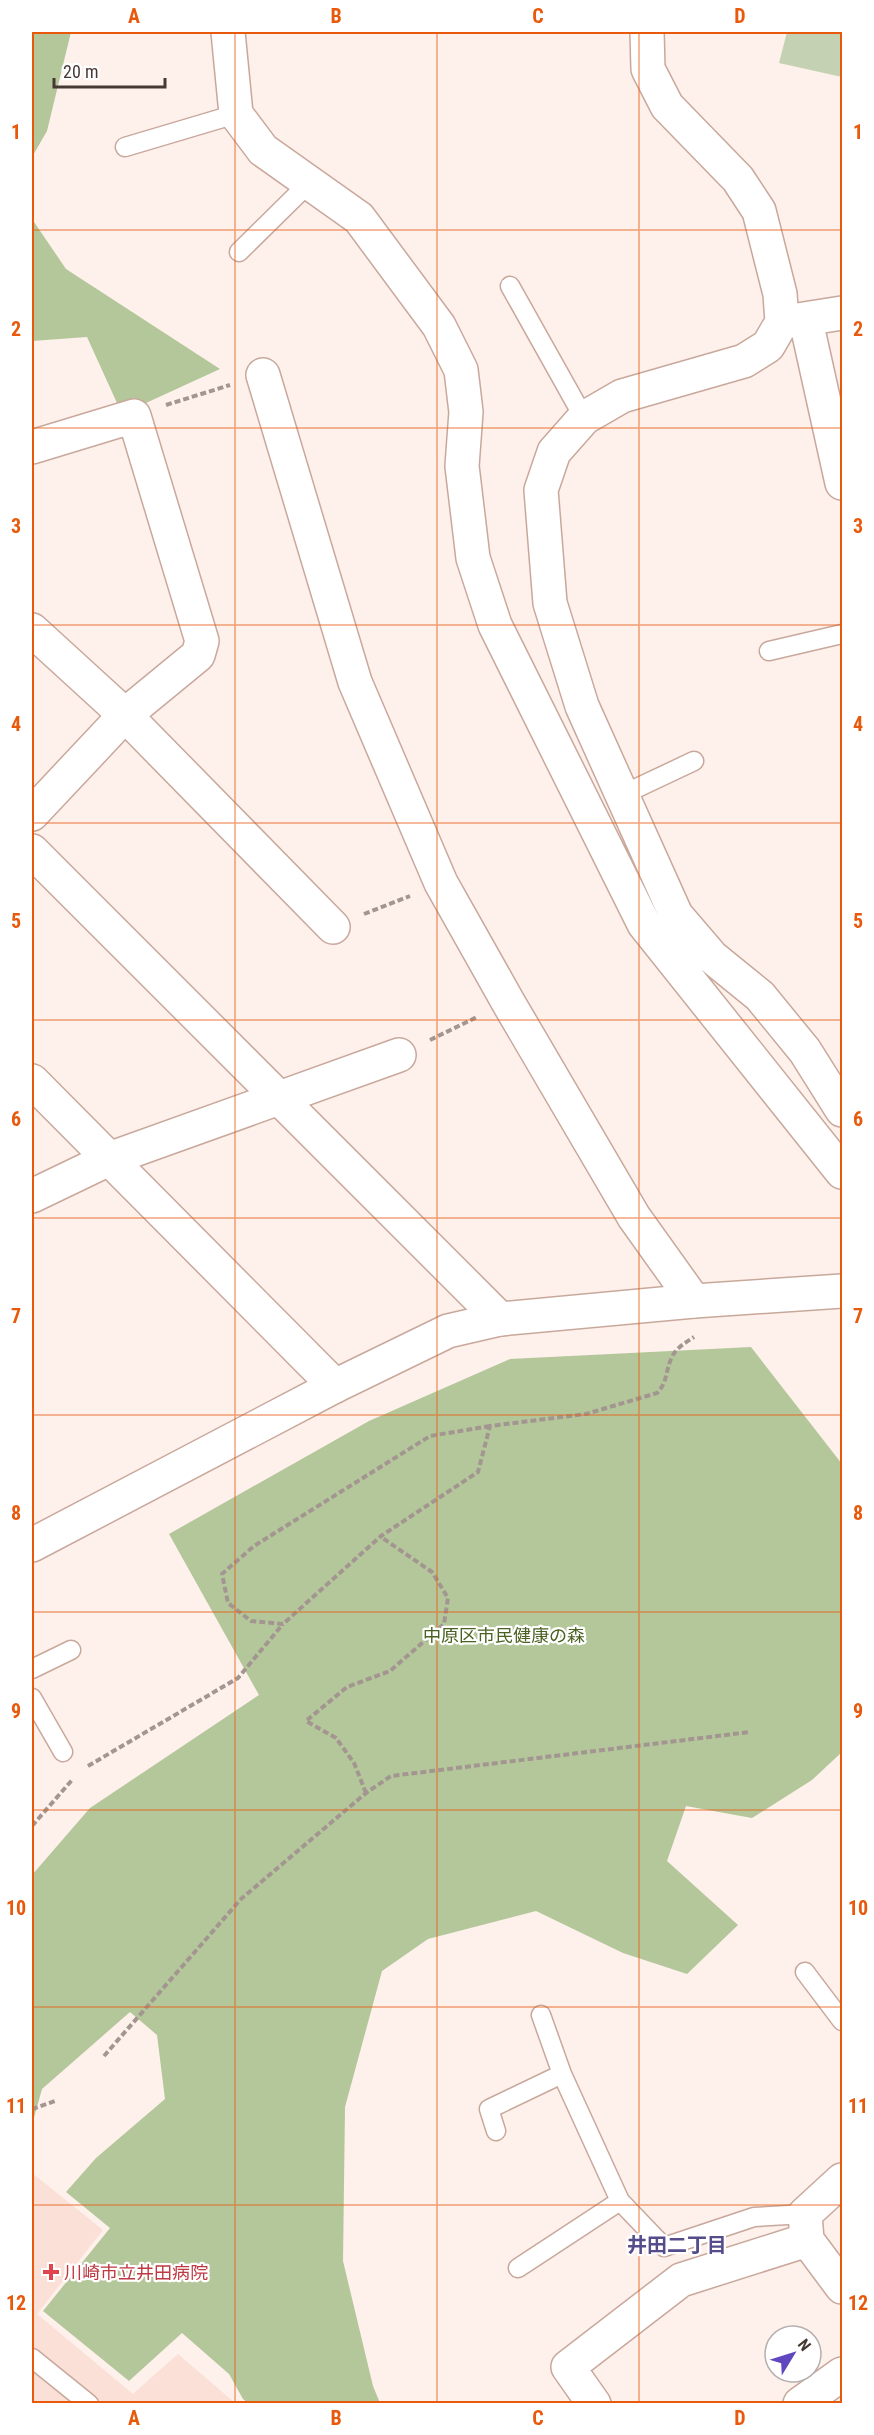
<svg xmlns="http://www.w3.org/2000/svg" width="874" height="2435" viewBox="0 0 874 2435" font-family="'Roboto Condensed','Noto Sans JP',sans-serif">
  <style>
    .built { fill: #fae0d7 }
    .green { fill: #c4d1b2 }
    .forest { fill: #b4c79a }
    .lines { fill: none; stroke-linecap: round; stroke-linejoin: round }
    .lane-casing { stroke: #c9a89c; stroke-width: 21 }
    .street-casing { stroke: #c9a89c; stroke-width: 36 }
    .secondary-casing { stroke: #c9a89c; stroke-width: 36 }
    .path { stroke: #a39691; stroke-width: 4; stroke-dasharray: 6 3; stroke-linecap: butt }
    .lane { stroke: #fff; stroke-width: 18 }
    .street { stroke: #fff; stroke-width: 33 }
    .secondary { stroke: #fff; stroke-width: 33 }
    .grid { fill: none; stroke: #e8590c; stroke-width: 1.5; stroke-opacity: 0.55 }
    .health-dot { fill: #e0444e; stroke: #fff; stroke-width: 2 }
    .labels { text-anchor: middle; dominant-baseline: central; stroke-width: 4.5; stroke-linejoin: round; paint-order: stroke }
    .park-label { font-size: 18px; fill: #4a6121; stroke: #fff }
    .health-label { font-size: 18px; fill: #be3a42; stroke: #fff; text-anchor: start }
    .neighbourhood-label { font-size: 20px; font-weight: bold; fill: #554c8b; stroke: #fff }
    .neatline { fill: none; stroke: #e8590c; stroke-width: 2 }
    .grid-label { font-size: 20px; text-anchor: middle; font-weight: bold; fill: #e8590c }
  </style>
  <rect width="100%" height="100%" fill="#fef0eb"/>
  <path class="built" d="M32,2173L103,2230L37,2314L133,2394L178,2354L235,2403H32Z"/>
  <path class="green" d="M787,32H842V77L779,63Z"/>
  <path class="forest" d="M32,32H71L47,131L32,157Z
    M32,219L66,269L220,369L122,414L87,337L32,341Z
    M751,1347L842,1464V1752L812,1780L752,1818L686,1806L667,1861L738,1925L687,1974L623,1953L536,1911L428,1939L382,1971L345,2107L343,2261L373,2386L380,2403H248L243,2399L229,2374L182,2333L129,2381L43,2311L110,2228L66,2192L96,2158L165,2099L157,2035L130,2012L42,2089L32,2125V1875L90,1808L259,1695L169,1534L369,1421L510,1359Z"/>
  <g class="lines">
    <g class="lane-casing">
      <path id="lane" d="M125,147L236,114
        M239,252L309,183
        M510,286L584,418
        M769,651L842,634
        M622,795L694,761
        M32,1669L71,1650
        M32,1698L63,1752
        M805,1972L842,2021
        M541,2015L562,2074L620,2201L664,2247L754,2217L805,2214
        M496,2131L489,2109L562,2074
        M518,2268L620,2201
        M32,2358L89,2404"/>
    </g>
    <g class="street-casing">
      <path id="street" d="M228,32L236,114L263,150L359,218L439,326L461,370L466,412L462,466L473,558L495,625L644,924L842,1172
        M647,32L648,69L667,106L738,179L759,211L780,294L782,322L768,346L744,361L622,396L584,418L554,452L541,490L550,603L582,706L676,915L712,957L760,996L805,1051L842,1110
        M806,321L842,483
        M785,322L842,313
        M263,375L355,682L441,883L508,1002L634,1217L694,1301
        M32,447L134,416L202,641L198,655L125,715L32,814
        M32,630L125,715L333,927
        M32,851L500,1319
        M32,1081L335,1386
        M32,1196L109,1159L399,1055
        M807,2240L842,2287
        M594,2404L568,2367L681,2280L807,2240L805,2214L842,2180
        M800,2404L842,2374"/>
    </g>
    <g class="secondary-casing">
      <path id="secondary" d="M32,1545L335,1386L448,1331L500,1319L694,1301L842,1291"/>
    </g>
    <path class="path" d="M166,405L230,385
      M364,914L410,896
      M430,1040L477,1017
      M490,1426L430,1436L254,1546L222,1574L228,1603L251,1621L283,1624L381,1536L478,1472L490,1426L586,1414L657,1393C668,1382 665,1371 672,1357C676,1348 685,1343 694,1337
      M88,1766L238,1678L283,1624
      M366,1793L354,1763L336,1738L306,1721L347,1687L390,1671L444,1624L448,1598L432,1572L381,1537
      M32,1826L72,1780
      M104,2056L241,1899L366,1793L391,1776L750,1732
      M32,2109L55,2101"/>
    <use href="#lane" class="lane"/>
    <use href="#street" class="street"/>
    <use href="#secondary" class="secondary"/>
  </g>
  <path class="grid" d="M235,32V2404M437,32V2404M639,32V2404M32,230H842M32,428H842M32,625H842M32,823H842M32,1020H842M32,1218H842M32,1415H842M32,1612H842M32,1810H842M32,2007H842M32,2205H842"/>
  <path class="health-dot" d="M48 2263h6v6h6v6h-6v6h-6v-6h-6v-6h6z"/>
  <g class="labels">
    <g class="park-label">
      <text x="504" y="1635">中原区市民健康の森</text>
    </g>
    <g class="health-label">
      <text x="64" y="2272">川崎市立井田病院</text>
    </g>
    <g class="neighbourhood-label">
      <text x="677" y="2245">井田二丁目</text>
    </g>
  </g>
  <rect width="874" height="2435" fill="none" stroke="#ffffff" stroke-width="66"/>
  <g transform="translate(793 2354) rotate(52)"><circle r="28" fill="#ffffff" stroke="#b5b0ae" stroke-width="1.5"/>
  <path d="M0-4.5L10 22L0 15L-10 22Z" fill="#6147bf"/>
  <text y="-9" font-size="16" font-weight="bold" text-anchor="middle" fill="#463934">N</text>
  </g>
  <path d="M54 78v9h111v-9" fill="none" stroke="#463934" stroke-width="3"/>
  <text x="63" y="78" font-size="18" fill="#463934" stroke="#ffffff" stroke-width="4.5" paint-order="stroke">20 m</text>
  <rect x="33" y="33" width="808" height="2369" class="neatline"/>
  <g class="grid-label">
    <text x="134" y="23">A</text>
    <text x="336" y="23">B</text>
    <text x="538" y="23">C</text>
    <text x="740" y="23">D</text>
    <text x="16" y="139">1</text>
    <text x="858" y="139">1</text>
    <text x="16" y="336">2</text>
    <text x="858" y="336">2</text>
    <text x="16" y="533">3</text>
    <text x="858" y="533">3</text>
    <text x="16" y="731">4</text>
    <text x="858" y="731">4</text>
    <text x="16" y="928">5</text>
    <text x="858" y="928">5</text>
    <text x="16" y="1126">6</text>
    <text x="858" y="1126">6</text>
    <text x="16" y="1323">7</text>
    <text x="858" y="1323">7</text>
    <text x="16" y="1520">8</text>
    <text x="858" y="1520">8</text>
    <text x="16" y="1718">9</text>
    <text x="858" y="1718">9</text>
    <text x="16" y="1915">10</text>
    <text x="858" y="1915">10</text>
    <text x="16" y="2113">11</text>
    <text x="858" y="2113">11</text>
    <text x="16" y="2310">12</text>
    <text x="858" y="2310">12</text>
    <text x="134" y="2425">A</text>
    <text x="336" y="2425">B</text>
    <text x="538" y="2425">C</text>
    <text x="740" y="2425">D</text>
  </g>
</svg>
